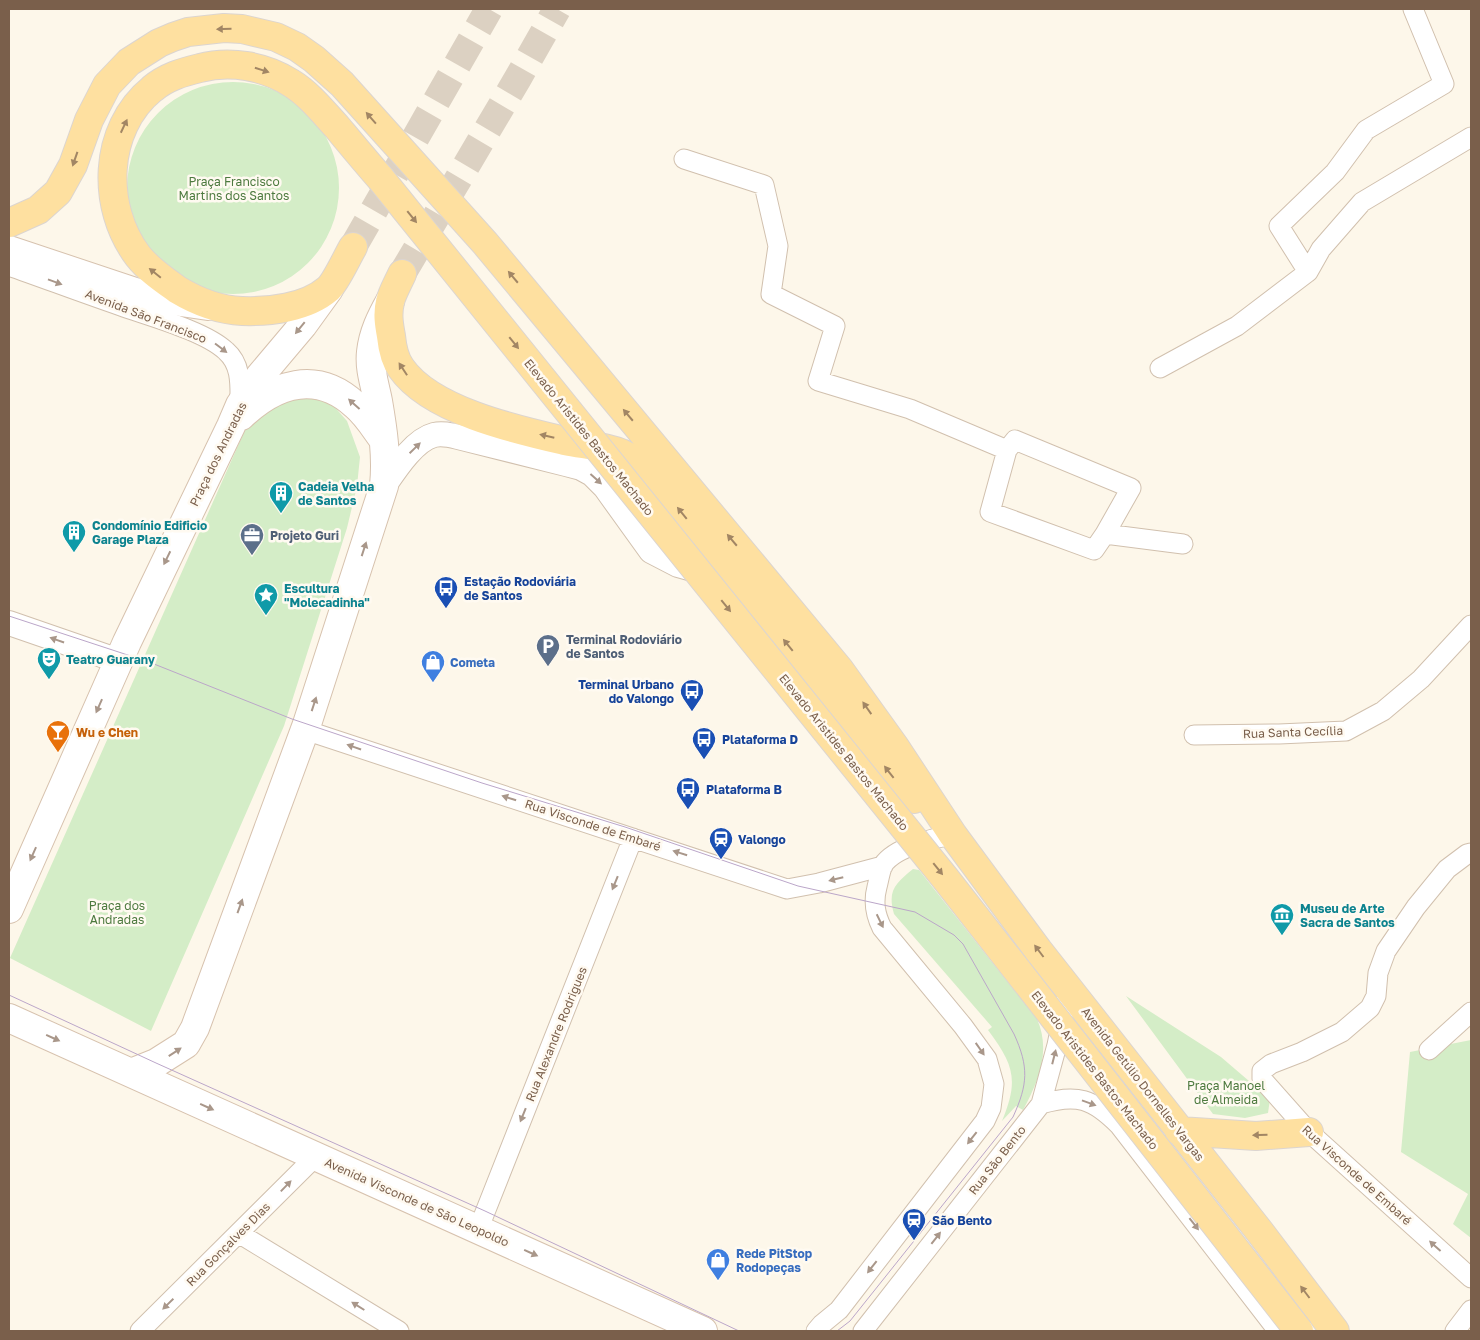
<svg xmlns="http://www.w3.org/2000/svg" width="1480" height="1340" viewBox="0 0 1480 1340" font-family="'Golos Text',sans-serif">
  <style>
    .green { fill: #d4edc7 }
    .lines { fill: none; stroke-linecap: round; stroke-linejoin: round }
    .primary-tunnel { stroke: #dcd1c2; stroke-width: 28; stroke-dasharray: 28 14; stroke-linecap: butt }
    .minor-casing { stroke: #d1c0ae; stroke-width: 21 }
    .tertiary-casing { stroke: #d1c0ae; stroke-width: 26 }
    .secondary-casing { stroke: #d7c2ae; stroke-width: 30 }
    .primary-casing { stroke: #dcd5d0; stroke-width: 30 }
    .minor { stroke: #fff; stroke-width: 19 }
    .tertiary { stroke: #fff; stroke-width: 24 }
    .secondary { stroke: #fff; stroke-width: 28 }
    .primary { stroke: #fee0a0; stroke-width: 28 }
    .tram { stroke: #bba6c9; stroke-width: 1 }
    .primary-bridge-casing { stroke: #dcd5d0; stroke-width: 30; stroke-linecap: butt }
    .primary-bridge { stroke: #fee0a0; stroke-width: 28 }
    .oneway { fill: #a28664 }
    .oneway2 { fill: #a9978a }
    .labels { text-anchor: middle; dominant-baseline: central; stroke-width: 5; stroke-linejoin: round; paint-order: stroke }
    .park-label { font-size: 12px; fill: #4d7a3f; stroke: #fffaf1 }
    .street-label { font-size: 12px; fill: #7a5f4b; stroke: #fffaf1 }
    .culture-label { font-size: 12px; font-weight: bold; fill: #0d838f; stroke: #fffaf1; text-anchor: start }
    .service-label { font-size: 12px; font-weight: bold; fill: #4e5e75; stroke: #fffaf1; text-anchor: start }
    .transit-label { font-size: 12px; font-weight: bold; fill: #164399; stroke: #fffaf1; text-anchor: start }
    .shop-label { font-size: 12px; font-weight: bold; fill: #366cbe; stroke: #fffaf1; text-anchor: start }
    .food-label { font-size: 12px; font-weight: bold; fill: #c56008; stroke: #fffaf1; text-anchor: start }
  </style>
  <rect width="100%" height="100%" fill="#fdf7ea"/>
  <path class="green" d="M127 188a106 106 0 1 1 212 0a106 106 0 1 1-212 0Z
    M312,392L332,404L347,421L360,457L357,486L347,528L284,726L151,1031L10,958L245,430L260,406Z
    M913,869L919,870L1037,1019C1051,1050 1039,1081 1023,1110L1016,1106L1002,1121C1019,1080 1014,1065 988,1030L992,1027L894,914C887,890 896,883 913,869Z
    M1126,996L1221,1057L1270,1099L1268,1113L1245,1118L1213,1114Z
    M1471,1040V1238L1453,1224L1468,1194L1401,1152L1410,1052Z"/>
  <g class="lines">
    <path class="primary-tunnel" d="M353,247L489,9
      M402,274L518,78L557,9"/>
    <g class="minor-casing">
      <path id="minor" d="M684,159L764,185L778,246L771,294L835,326L818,381L910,409L1007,450L990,512L1094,550L1105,534L1183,544
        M9,266C46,279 83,293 121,306C149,316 205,331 226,351C242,365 240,386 240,405
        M1308,272L1279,226L1335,172L1366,130L1444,84L1413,9
        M1160,368L1237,326L1308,272L1321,249L1362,202L1471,137
        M1007,450L1015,440L1131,488L1105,534
        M305,730L787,889L819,883L883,866
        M1194,735L1279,734L1346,731L1383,711L1421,679L1471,625
        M1471,853L1467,854L1447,869L1416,907L1386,951L1378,973L1376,996L1370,1008L1342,1032L1302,1052L1271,1064L1262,1071V1079L1309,1132L1471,1278
        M1429,1050L1471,1012
        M1041,1104C1077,1093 1093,1099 1119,1125L1278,1331
        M478,1230L633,838
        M240,1234L399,1331
        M140,1331L316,1156
        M816,1331L822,1324L839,1310L985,1121L991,1108L994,1084L987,1059L963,1026L882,928C875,914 873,902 877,887C879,880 880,871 883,865C895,847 934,838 953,835
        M863,1331L1041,1104L1057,1045L1068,990
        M1455,1331L1471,1310"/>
    </g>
    <g class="tertiary-casing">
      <path id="tertiary" d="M384,486C395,470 414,440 434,435C442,433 450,435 458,437L566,464L581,468L592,474L605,487L651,551L678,565L703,572
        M9,623L119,661"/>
    </g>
    <g class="secondary-casing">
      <path id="secondary" d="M9,250L153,298L208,306
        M241,416C275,384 316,369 355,405C366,414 374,427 382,438
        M9,909L127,642L231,426L240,405L260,376L303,325L329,289
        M9,1018L703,1331
        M131,1073L156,1063L186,1044L195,1028L307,724L384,486C387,457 383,430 378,401C375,385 369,369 371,352C373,333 381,317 390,301"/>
    </g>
    <g class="primary-casing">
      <path id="primary" d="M9,223L38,210L58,192L73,165L89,120L107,85L129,62L159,43L173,37L188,32L224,28L242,29L276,37L297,47L314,59L342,84L485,243L839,669L895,747L953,835L1038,950L1260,1232L1335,1331
        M353,247C347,257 336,282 328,289C306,308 269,312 242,311C219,310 198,302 178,290C164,280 149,270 138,256C101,207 103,129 152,89C166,77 183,72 200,68C230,60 265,66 291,83C309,94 323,112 337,127C352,145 366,162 381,179
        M402,274C398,283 392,293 390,302C387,314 389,325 391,336C392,346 395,360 401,368C431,411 517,430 565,441C584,445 604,446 621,453C643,463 658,485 673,503L898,785L914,799
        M1179,1131L1256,1136L1309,1132"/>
    </g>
    <use href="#minor" class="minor"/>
    <use href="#tertiary" class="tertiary"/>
    <use href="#secondary" class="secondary"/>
    <use href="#primary" class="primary"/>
    <path class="tram" d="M9,616L149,662L292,719L482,783L625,827L798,886L915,912L954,935L963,944L1014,1034C1029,1067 1028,1084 1013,1117L850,1321L837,1331
      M9,995L156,1063L485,1211L739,1331"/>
    <g class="primary-bridge-casing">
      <path id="primary-bridge" d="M381,179L945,878L1299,1331"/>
    </g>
    <use href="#primary-bridge" class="primary-bridge"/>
  </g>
  <defs><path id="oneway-solid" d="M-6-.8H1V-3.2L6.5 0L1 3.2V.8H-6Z" transform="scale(1.25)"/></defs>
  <g class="oneway">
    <use href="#oneway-solid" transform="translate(224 29) rotate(179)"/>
    <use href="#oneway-solid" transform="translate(262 70) rotate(18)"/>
    <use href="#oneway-solid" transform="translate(371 118) rotate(-131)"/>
    <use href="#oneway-solid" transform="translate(124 126) rotate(-65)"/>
    <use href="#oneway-solid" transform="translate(75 159) rotate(109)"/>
    <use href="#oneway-solid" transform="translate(412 217) rotate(51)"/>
    <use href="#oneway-solid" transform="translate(155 273) rotate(-141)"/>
    <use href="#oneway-solid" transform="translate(513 277) rotate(-130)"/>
    <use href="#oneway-solid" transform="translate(514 343) rotate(51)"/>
    <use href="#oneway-solid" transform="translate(403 369) rotate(-123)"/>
    <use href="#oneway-solid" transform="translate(628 415) rotate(-130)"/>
    <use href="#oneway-solid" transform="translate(547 436) rotate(-167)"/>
    <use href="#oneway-solid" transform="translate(682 513) rotate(-129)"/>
    <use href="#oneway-solid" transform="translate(732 540) rotate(-130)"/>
    <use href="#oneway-solid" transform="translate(726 606) rotate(51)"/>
    <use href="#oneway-solid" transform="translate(788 645) rotate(-129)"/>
    <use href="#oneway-solid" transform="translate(867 708) rotate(-125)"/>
    <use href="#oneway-solid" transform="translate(889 772) rotate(-128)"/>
    <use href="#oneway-solid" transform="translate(938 869) rotate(51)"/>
    <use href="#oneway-solid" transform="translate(1039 951) rotate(-127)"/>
    <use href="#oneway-solid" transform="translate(1260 1135) rotate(178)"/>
    <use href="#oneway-solid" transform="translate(1305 1292) rotate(-127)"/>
  </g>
  <g class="oneway2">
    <use href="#oneway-solid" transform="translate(55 282) rotate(20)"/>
    <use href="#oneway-solid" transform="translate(300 328) rotate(129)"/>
    <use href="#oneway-solid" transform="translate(221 348) rotate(37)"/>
    <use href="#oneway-solid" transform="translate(354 404) rotate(-138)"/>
    <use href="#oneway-solid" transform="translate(415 448) rotate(-44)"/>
    <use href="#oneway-solid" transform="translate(596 479) rotate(42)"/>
    <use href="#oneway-solid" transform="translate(364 549) rotate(-72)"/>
    <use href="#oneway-solid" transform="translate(167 558) rotate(116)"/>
    <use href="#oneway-solid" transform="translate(57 640) rotate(-161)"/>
    <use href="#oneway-solid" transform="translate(314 704) rotate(-72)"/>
    <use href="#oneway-solid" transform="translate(99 706) rotate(114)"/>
    <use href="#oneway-solid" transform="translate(354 747) rotate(-161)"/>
    <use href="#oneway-solid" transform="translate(509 798) rotate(-162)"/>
    <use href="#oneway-solid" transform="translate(680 853) rotate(-162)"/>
    <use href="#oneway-solid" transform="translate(33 854) rotate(114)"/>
    <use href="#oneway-solid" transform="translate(836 879) rotate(166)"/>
    <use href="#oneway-solid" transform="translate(615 883) rotate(112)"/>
    <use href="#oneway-solid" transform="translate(240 906) rotate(-70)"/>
    <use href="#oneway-solid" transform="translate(880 921) rotate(64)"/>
    <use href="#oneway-solid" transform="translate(53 1038) rotate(24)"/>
    <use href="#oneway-solid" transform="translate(980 1049) rotate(55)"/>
    <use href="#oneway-solid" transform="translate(175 1052) rotate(-33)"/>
    <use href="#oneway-solid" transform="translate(1054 1057) rotate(-76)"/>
    <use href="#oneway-solid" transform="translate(1089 1103) rotate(20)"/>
    <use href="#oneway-solid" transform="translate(207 1107) rotate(24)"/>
    <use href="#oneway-solid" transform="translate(523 1115) rotate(112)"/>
    <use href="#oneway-solid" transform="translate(972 1138) rotate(128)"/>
    <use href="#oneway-solid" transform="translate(286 1186) rotate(-46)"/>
    <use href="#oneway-solid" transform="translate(1194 1224) rotate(52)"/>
    <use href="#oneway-solid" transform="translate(936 1238) rotate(-52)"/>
    <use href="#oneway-solid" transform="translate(1435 1246) rotate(-138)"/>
    <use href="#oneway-solid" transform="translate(531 1253) rotate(24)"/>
    <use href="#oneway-solid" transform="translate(872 1267) rotate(128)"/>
    <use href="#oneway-solid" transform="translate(168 1304) rotate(136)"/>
    <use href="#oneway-solid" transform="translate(358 1306) rotate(-148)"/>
  </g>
  <defs>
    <g id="building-pin" transform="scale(1.25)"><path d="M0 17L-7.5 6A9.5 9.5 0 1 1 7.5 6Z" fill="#0f9aa8" stroke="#fffaf1"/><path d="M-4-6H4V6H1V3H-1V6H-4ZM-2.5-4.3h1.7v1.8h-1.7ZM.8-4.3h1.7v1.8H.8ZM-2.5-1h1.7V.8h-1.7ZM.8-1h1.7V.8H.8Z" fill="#fff"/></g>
    <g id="office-pin" transform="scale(1.25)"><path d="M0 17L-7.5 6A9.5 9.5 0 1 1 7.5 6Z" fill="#5c6f8a" stroke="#fffaf1"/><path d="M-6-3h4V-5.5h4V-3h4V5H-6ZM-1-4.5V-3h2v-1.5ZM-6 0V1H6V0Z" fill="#fff"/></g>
    <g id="bus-pin" transform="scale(1.25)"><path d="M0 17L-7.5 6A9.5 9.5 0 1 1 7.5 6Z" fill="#1a4fb4" stroke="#fffaf1"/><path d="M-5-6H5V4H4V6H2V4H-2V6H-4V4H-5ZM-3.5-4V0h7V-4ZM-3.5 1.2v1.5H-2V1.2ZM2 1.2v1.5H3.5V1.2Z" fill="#fff"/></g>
    <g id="sight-pin" transform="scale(1.25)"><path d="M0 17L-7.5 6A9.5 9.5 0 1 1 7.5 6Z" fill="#0f9aa8" stroke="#fffaf1"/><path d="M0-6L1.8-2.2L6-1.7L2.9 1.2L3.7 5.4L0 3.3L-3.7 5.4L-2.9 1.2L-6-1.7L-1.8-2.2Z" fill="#fff"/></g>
    <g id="parking-pin" transform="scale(1.25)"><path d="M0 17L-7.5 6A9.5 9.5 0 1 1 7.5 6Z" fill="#5c6f8a" stroke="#fffaf1"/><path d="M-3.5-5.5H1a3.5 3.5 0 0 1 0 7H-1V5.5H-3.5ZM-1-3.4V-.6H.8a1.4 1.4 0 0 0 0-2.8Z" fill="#fff"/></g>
    <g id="theatre-pin" transform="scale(1.25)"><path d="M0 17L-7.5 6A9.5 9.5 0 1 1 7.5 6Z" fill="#0f9aa8" stroke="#fffaf1"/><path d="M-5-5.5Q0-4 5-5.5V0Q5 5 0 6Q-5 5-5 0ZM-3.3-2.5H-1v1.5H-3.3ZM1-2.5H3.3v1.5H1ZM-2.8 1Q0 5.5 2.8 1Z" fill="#fff"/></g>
    <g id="shop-pin" transform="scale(1.25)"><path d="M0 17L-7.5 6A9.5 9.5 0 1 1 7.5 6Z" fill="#3f7fe0" stroke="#fffaf1"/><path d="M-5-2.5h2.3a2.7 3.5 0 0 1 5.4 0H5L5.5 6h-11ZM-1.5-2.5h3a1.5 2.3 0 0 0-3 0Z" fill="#fff"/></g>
    <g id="bar-pin" transform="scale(1.25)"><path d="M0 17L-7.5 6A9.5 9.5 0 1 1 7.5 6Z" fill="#e8710a" stroke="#fffaf1"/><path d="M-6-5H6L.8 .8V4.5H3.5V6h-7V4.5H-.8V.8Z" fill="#fff"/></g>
    <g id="station-pin" transform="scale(1.25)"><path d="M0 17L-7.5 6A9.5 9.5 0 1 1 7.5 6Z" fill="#1a4fb4" stroke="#fffaf1"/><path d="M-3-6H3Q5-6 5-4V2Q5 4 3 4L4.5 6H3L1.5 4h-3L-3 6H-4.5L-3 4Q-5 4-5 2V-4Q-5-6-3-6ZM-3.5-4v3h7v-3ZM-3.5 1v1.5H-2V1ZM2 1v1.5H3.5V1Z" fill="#fff"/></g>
    <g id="museum-pin" transform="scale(1.25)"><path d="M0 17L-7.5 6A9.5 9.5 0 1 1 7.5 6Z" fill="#0f9aa8" stroke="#fffaf1"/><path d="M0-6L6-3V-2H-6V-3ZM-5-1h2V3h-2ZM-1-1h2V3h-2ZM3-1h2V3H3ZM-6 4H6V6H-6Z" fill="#fff"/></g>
  </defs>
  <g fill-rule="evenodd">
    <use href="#building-pin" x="281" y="493"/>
    <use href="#building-pin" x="74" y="532"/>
    <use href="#office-pin" x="252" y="535"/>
    <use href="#bus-pin" x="446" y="588"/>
    <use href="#sight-pin" x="266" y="595"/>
    <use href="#parking-pin" x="548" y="646"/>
    <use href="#theatre-pin" x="49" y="659"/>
    <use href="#shop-pin" x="433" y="662"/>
    <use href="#bus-pin" x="692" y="691"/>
    <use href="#bar-pin" x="58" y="732"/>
    <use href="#bus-pin" x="704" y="739"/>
    <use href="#bus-pin" x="688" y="789"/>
    <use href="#station-pin" x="721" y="839"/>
    <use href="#museum-pin" x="1282" y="915"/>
    <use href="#station-pin" x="914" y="1220"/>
    <use href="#shop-pin" x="718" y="1260"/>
  </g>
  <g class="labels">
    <g class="park-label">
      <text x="234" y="181">Praça Francisco<tspan x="234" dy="14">Martins dos Santos</tspan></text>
      <text x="117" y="905">Praça dos<tspan x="117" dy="14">Andradas</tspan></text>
      <text x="1226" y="1085">Praça Manoel<tspan x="1226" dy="14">de Almeida</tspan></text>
    </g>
    <g class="street-label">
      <text transform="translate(146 316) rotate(21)">Avenida São Francisco</text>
      <text transform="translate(589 437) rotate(51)">Elevado Aristides Bastos Machado</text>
      <text transform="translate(218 454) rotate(-64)">Praça dos Andradas</text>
      <text transform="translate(1293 732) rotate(-2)">Rua Santa Cecília</text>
      <text transform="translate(844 752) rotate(51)">Elevado Aristides Bastos Machado</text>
      <text transform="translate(593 825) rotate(18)">Rua Visconde de Embaré</text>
      <text transform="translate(556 1034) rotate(-68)">Rua Alexandre Rodrigues</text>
      <text transform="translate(1095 1070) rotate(52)">Elevado Aristides Bastos Machado</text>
      <text transform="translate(1143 1084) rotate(52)">Avenida Getúlio Dornelles Vargas</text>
      <text transform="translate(997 1160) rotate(-52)">Rua São Bento</text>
      <text transform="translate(1357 1175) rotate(42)">Rua Visconde de Embaré</text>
      <text transform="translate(417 1202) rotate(24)">Avenida Visconde de São Leopoldo</text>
      <text transform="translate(228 1244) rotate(-45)">Rua Gonçalves Dias</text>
    </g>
    <g class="culture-label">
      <text x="298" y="486">Cadeia Velha<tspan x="298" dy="14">de Santos</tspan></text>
      <text x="92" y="525">Condomínio Edificio<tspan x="92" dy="14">Garage Plaza</tspan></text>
      <text x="284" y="588">Escultura<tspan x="284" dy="14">"Molecadinha"</tspan></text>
      <text x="66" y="659">Teatro Guarany</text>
      <text x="1300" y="908">Museu de Arte<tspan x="1300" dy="14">Sacra de Santos</tspan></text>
    </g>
    <g class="service-label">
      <text x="270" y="535">Projeto Guri</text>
      <text x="566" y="639">Terminal Rodoviário<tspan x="566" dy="14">de Santos</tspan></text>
    </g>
    <g class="transit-label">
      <text x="464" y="581">Estação Rodoviária<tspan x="464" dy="14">de Santos</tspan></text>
      <text x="674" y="684" text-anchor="end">Terminal Urbano<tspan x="674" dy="14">do Valongo</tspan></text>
      <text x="722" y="739">Plataforma D</text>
      <text x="706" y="789">Plataforma B</text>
      <text x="738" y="839">Valongo</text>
      <text x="932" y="1220">São Bento</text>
    </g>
    <g class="shop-label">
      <text x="450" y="662">Cometa</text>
      <text x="736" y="1253">Rede PitStop<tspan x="736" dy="14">Rodopeças</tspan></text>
    </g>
    <g class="food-label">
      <text x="76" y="732">Wu e Chen</text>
    </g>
  </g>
  <rect width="1480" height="1340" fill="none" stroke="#7a5f4b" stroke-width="20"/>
</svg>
